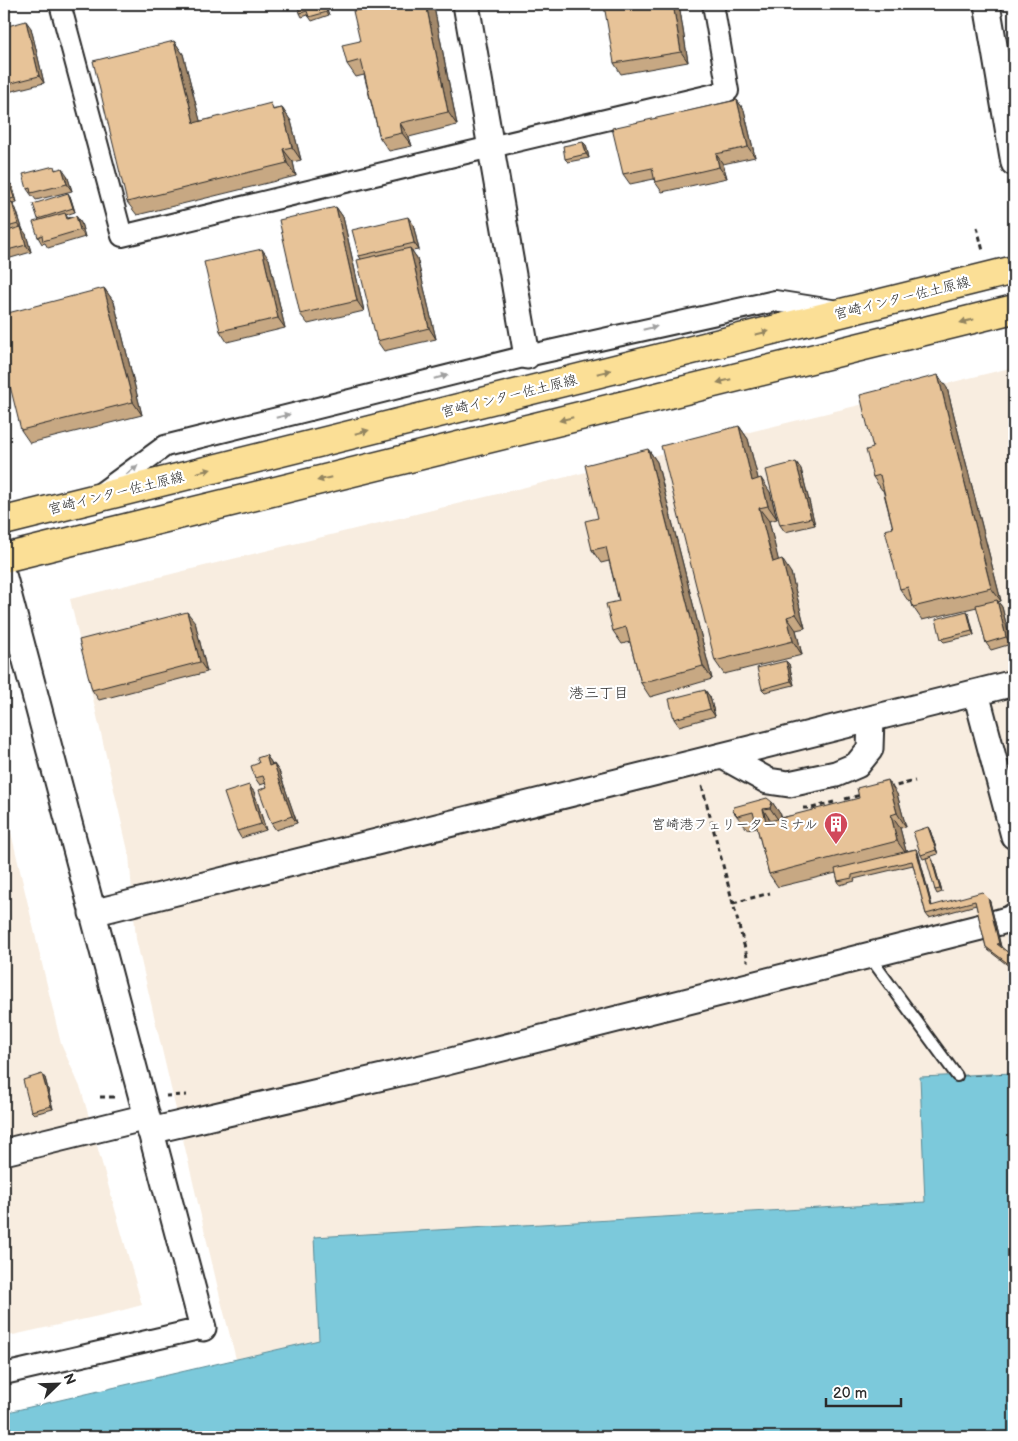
<svg xmlns="http://www.w3.org/2000/svg" width="1018" height="1441" viewBox="0 0 1018 1441" font-family="'Balsamiq Sans','Klee One',sans-serif">
  <style>
    .built { fill: #f8ede0 }
    .water { fill: #7cc9db; stroke: #5c8a95 }
    .lines { fill: none; stroke-linecap: round; stroke-linejoin: round }
    .ferry { stroke: #476269; stroke-width: 1; stroke-dasharray: 6 5; stroke-linecap: butt }
    .service-casing { stroke: #2b2b2b; stroke-width: 14 }
    .minor-casing { stroke: #2b2b2b; stroke-width: 24 }
    .tertiary-casing { stroke: #2b2b2b; stroke-width: 29 }
    .primary-casing { stroke: #2b2b2b; stroke-width: 31 }
    .path { stroke: #2b2b2b; stroke-width: 3; stroke-dasharray: 5 4; stroke-linecap: butt }
    .service { stroke: #fff; stroke-width: 10 }
    .minor { stroke: #fff; stroke-width: 20 }
    .tertiary { stroke: #fff; stroke-width: 25 }
    .primary { stroke: #fbdf96; stroke-width: 28 }
    .wall { fill: #c7a883; stroke: #2b2b2b }
    .shaded-wall { fill: #a2886a; stroke: #2b2b2b }
    .building { fill: #e7c398; stroke: #2b2b2b }
    .oneway { fill: #938560 }
    .oneway2 { fill: #a0a0a0 }
    .labels { text-anchor: middle; dominant-baseline: central; stroke-width: 4.5; stroke-linejoin: round; paint-order: stroke }
    .street-label { font-size: 14px; fill: #2b2b2b; stroke: #fff }
    .poi-label { font-size: 14px; fill: #2b2b2b; stroke: #fff; text-anchor: end }
    .neighbourhood-label { font-size: 15px; fill: #2b2b2b; stroke: #fff }
  </style>
  <rect width="100%" height="100%" fill="#fff"/>
  <filter id="ink" filterUnits="userSpaceOnUse"><feTurbulence type="fractalNoise" baseFrequency=".02" numOctaves="2"/><feDisplacementMap in="SourceGraphic" scale="10" xChannelSelector="R" yChannelSelector="G"/><feConvolveMatrix kernelMatrix="1 2 1 2 8 2 1 2 1" color-interpolation-filters="sRGB"/></filter>
  <g filter="url(#ink)">
    <path class="built" d="M1014,367V1073L921,1078L926,1202L314,1237L319,1340L236,1359L220,1297L136,939L129,855L70,599Z
      M4,803L61,1044L81,1089L142,1305L112,1313L4,1337Z"/>
    <path class="water" d="M1014,1073V1437H4V1413L319,1340L314,1237L925,1202L920,1077Z"/>
    <g class="lines">
      <path class="ferry" d="M963,1076L1014,1074"/>
      <g class="service-casing">
        <path id="service" d="M869,956L957,1076"/>
      </g>
      <g class="minor-casing">
        <path id="minor" d="M60,4L122,236L470,152L728,91L713,4
          M101,493L165,446L527,356L775,301L838,311
          M4,1374L203,1328"/>
      </g>
      <g class="tertiary-casing">
        <path id="tertiary" d="M466,4L527,356
          M987,4L1014,163
          M4,578L203,1328
          M976,693L1014,836
          M723,756L768,781L789,784L836,774L857,765L870,749L871,719
          M92,913L1014,683
          M150,1131L443,1063L989,925L1010,919L1014,916
          M4,1152L147,1117"/>
      </g>
      <g class="primary-casing">
        <path id="primary" d="M4,521L1014,270
          M4,558L1014,309"/>
      </g>
      <path class="path" d="M977,227L983,251
        M702,786L748,960L747,961
        M888,788L915,781
        M845,799L861,795
        M803,808H812L834,802
        M733,903L770,893
        M166,1096L187,1095
        M100,1097H117"/>
      <use href="#service" class="service"/>
      <use href="#minor" class="minor"/>
      <use href="#tertiary" class="tertiary"/>
      <use href="#primary" class="primary"/>
    </g>
    <path class="wall" d="M325,4L329,15L312,21L308,15L302,17L300,13Z
      M679,4L688,62L621,74L614,63Z
      M434,7L457,125L409,137L412,146L389,151L380,138L364,75L356,77L347,64L360,41Z
      M4,27L31,28L44,83L4,93Z
      M174,41L183,54L200,121L282,108L291,121L301,160L293,162L296,176L137,215L127,202Z
      M737,100L744,110L755,157L723,164L727,178L662,192L655,182L654,179L630,184L623,174Z
      M586,145L589,158L568,162L565,159Z
      M56,169L67,175L72,191L36,200L33,196H32L27,189Z
      M4,183L12,185L17,202L12,203L16,209L23,231L26,234L31,252L4,260Z
      M70,196L75,212L66,215L68,218L76,216L81,223L85,237L48,248L45,243L42,244L38,237L39,221L38,219Z
      M336,207L343,217L364,311L308,324L300,314Z
      M413,224L419,250L412,251L417,258L436,339L384,351L377,341L361,259L359,256Z
      M269,259L285,328L227,342L220,331Z
      M104,288L114,302L142,415L30,443L21,430Z
      M947,388L1001,601L998,602L1002,607L1011,644L991,650L986,643L977,607L922,620L913,607L911,601L909,602L900,589L893,528L883,490H882L873,477V448Z
      M739,426L748,439L758,479L770,492L777,519L769,521L778,560L791,573L805,628L796,630L802,655L724,674L715,661Z
      M648,449L657,462L712,679L650,697L641,683L630,642L622,644L613,631L619,601L609,561L601,563L592,550L598,518Z
      M796,462L801,469L815,525L785,532L780,525Z
      M969,615L974,635L944,642L941,639Z
      M195,622L207,672L99,700L92,690Z
      M789,664L794,685L765,692L762,689Z
      M705,690L710,697L715,716L679,726L674,719Z
      M266,755L271,762L272,765L279,771L297,823L276,830L271,823L267,787L266,783L260,785L255,778L259,763Z
      M249,785L254,792L266,830L241,838L237,831Z
      M897,794L906,827L900,828L906,851L916,849L918,852L932,906L988,898L990,902L1001,947L1014,957V970L988,950L986,947L976,905L929,918L926,914L913,865L854,879L855,881L840,885L838,881L836,873L778,887L769,874L757,827L747,829L743,824L733,811L772,802L781,815L780,818Z
      M930,830L938,854L923,859L921,855Z
      M931,857L933,861L942,892L937,894L935,890Z
      M45,1078L53,1109L34,1114L31,1111Z"/>
    <path class="shaded-wall" d="M324,4H325L329,15L327,12Z
      M426,4H431L434,7L457,125L448,112Z
      M673,4H679L688,62L681,52Z
      M26,21L31,28L44,83L39,76Z
      M174,41L183,54L204,136L194,123Z
      M737,100L744,110L755,157L748,147Z
      M282,108L291,121L301,160L292,147Z
      M400,123L409,137L412,146L402,133Z
      M583,142L586,145L589,158L586,154Z
      M283,149L293,162L296,176L287,163Z
      M716,154L723,164L727,178L719,167Z
      M62,168L67,175L72,191L67,184Z
      M9,182L12,185L17,202L14,198Z
      M68,193L70,196L75,212L73,208Z
      M12,202L16,209L23,231L18,224Z
      M336,207L343,217L364,311L357,301Z
      M76,216L81,223L85,237L80,230Z
      M408,217L413,224L419,250L414,243Z
      M21,227L26,234L31,252L26,245Z
      M410,248L417,258L436,339L429,328Z
      M262,249L269,259L285,328L278,318Z
      M104,288L114,302L142,415L133,402Z
      M938,375L947,388L1001,601L991,588Z
      M739,426L748,439L762,494L752,481Z
      M648,449L657,462L712,679L703,666Z
      M796,462L801,469L815,525L811,518Z
      M761,478L770,492L777,519L768,506Z
      M759,508L769,521L782,575L773,562Z
      M782,559L791,573L805,628L796,614Z
      M997,600L1002,607L1011,644L1006,637Z
      M967,611L969,615L974,635L972,631Z
      M187,612L195,622L207,672L200,662Z
      M787,617L796,630L802,655L793,641Z
      M786,661L789,664L794,685L791,681Z
      M705,690L710,697L715,716L710,709Z
      M266,755L271,762L274,773L269,766Z
      M274,764L279,771L297,823L292,816Z
      M888,780L897,794L906,827L897,813Z
      M249,785L254,792L266,830L261,824Z
      M772,802L781,815L779,821L770,808Z
      M763,809L772,823L766,822Z
      M891,815L900,828L907,855L897,841Z
      M928,827L930,830L938,854L936,850Z
      M916,849L918,852L933,910L931,906Z
      M931,857L933,861L942,892L940,889Z
      M988,898L990,902L1001,947L999,944Z
      M42,1074L45,1078L53,1109L51,1106Z"/>
    <path class="building" d="M297,4H324L327,12L309,17L307,11L300,13Z
      M359,4H426L448,112L400,123L402,133L380,138L361,60L347,64L342,45L360,41L353,11L361,10Z
      M614,4H673L681,52L614,63L604,5Z
      M26,21L39,76L4,85V27Z
      M174,41L194,123L271,103L273,110L282,108L292,147L283,149L287,163L127,202L93,61Z
      M737,100L748,147L716,154L719,167L655,182L652,168L623,174L612,128Z
      M583,142L586,154L565,159L563,146Z
      M54,166L55,170L62,168L67,184L31,193L30,188L27,189L23,174Z
      M9,182L14,198L4,201V183Z
      M68,193L73,208L38,219L33,204Z
      M12,202L18,224L4,228V204Z
      M336,207L357,301L300,314L279,220Z
      M65,213L67,219L76,216L80,230L43,241L42,235L38,237L33,222Z
      M408,217L414,243L359,256L352,230Z
      M21,227L26,245L4,251V232Z
      M410,248L429,328L377,341L357,260Z
      M262,249L278,318L220,331L204,262Z
      M104,288L133,402L21,430L4,362V314Z
      M938,375L991,588L913,607L908,587L900,589L885,530L893,528L880,475L873,477L866,450L873,448L860,395Z
      M739,426L752,481L761,478L768,506L759,508L773,562L782,559L796,614L787,617L793,641L715,661L661,446Z
      M648,449L703,666L641,683L626,627L613,631L606,604L619,601L606,547L592,550L585,521L598,518L585,465Z
      M796,462L811,518L780,525L766,470Z
      M997,600L1006,637L986,643L976,605Z
      M967,611L972,631L941,639L936,619Z
      M187,612L200,662L92,690L79,640Z
      M786,661L791,681L762,689L757,668Z
      M705,690L710,709L674,719L669,699Z
      M266,755L269,766L274,764L292,816L271,823L259,790L267,787L263,776L255,778L251,766L259,763L257,758Z
      M888,780L897,813L891,815L897,841L769,874L753,812L738,816L733,811L734,807L767,798L772,802L770,808L763,809L766,822L859,798L857,788Z
      M249,785L261,824L237,831L224,793Z
      M928,827L936,850L921,855L913,832Z
      M916,849L931,906L982,892L988,898L999,944H997L1014,957V968L986,947L975,901L926,914L912,861L852,875V878L838,881L835,869Z
      M931,857L940,889L935,890L926,858Z
      M42,1074L51,1106L31,1111L23,1080Z"/>
    <defs><path id="oneway-solid" d="M-6-.8H1V-3.2L6.5 0L1 3.2V.8H-6Z" transform="scale(1.25)"/></defs>
    <g class="oneway">
      <use href="#oneway-solid" transform="translate(967 321) rotate(166)"/>
      <use href="#oneway-solid" transform="translate(762 333) rotate(-14)"/>
      <use href="#oneway-solid" transform="translate(604 372) rotate(-14)"/>
      <use href="#oneway-solid" transform="translate(724 381) rotate(166)"/>
      <use href="#oneway-solid" transform="translate(566 419) rotate(166)"/>
      <use href="#oneway-solid" transform="translate(362 432) rotate(-14)"/>
      <use href="#oneway-solid" transform="translate(204 471) rotate(-14)"/>
      <use href="#oneway-solid" transform="translate(324 479) rotate(166)"/>
    </g>
    <g class="oneway2">
      <use href="#oneway-solid" transform="translate(650 328) rotate(-13)"/>
      <use href="#oneway-solid" transform="translate(441 377) rotate(-14)"/>
      <use href="#oneway-solid" transform="translate(283 416) rotate(-14)"/>
      <use href="#oneway-solid" transform="translate(132 470) rotate(-37)"/>
    </g>
  </g>
  <defs>
    <g id="building-pin" transform="scale(1.25)"><path d="M0 17L-7.5 6A9.5 9.5 0 1 1 7.5 6Z" fill="#d1495b" stroke="#fff"/><path d="M-4-6H4V6H1V3H-1V6H-4ZM-2.5-4.3h1.7v1.8h-1.7ZM.8-4.3h1.7v1.8H.8ZM-2.5-1h1.7V.8h-1.7ZM.8-1h1.7V.8H.8Z" fill="#fff"/></g>
  </defs>
  <g fill-rule="evenodd">
    <use href="#building-pin" x="836" y="824"/>
  </g>
  <g class="labels">
    <g class="street-label">
      <text transform="translate(902 298) rotate(-14)">宮崎インター佐土原線</text>
      <text transform="translate(509 396) rotate(-14)">宮崎インター佐土原線</text>
      <text transform="translate(116 493) rotate(-14)">宮崎インター佐土原線</text>
    </g>
    <g class="poi-label">
      <text x="818" y="824">宮崎港フェリーターミナル</text>
    </g>
    <g class="neighbourhood-label">
      <text x="599" y="693">港三丁目</text>
    </g>
  </g>
  <rect width="1018" height="1441" fill="none" stroke="#fff" stroke-width="20"/>
  <rect x="10" y="10" width="998" height="1421" fill="none" stroke="#2b2b2b" stroke-width="2" filter="url(#ink)"/>
  <g transform="translate(58 1384) rotate(67)" stroke="#ffffff" stroke-width="4" paint-order="stroke">
  <path d="M0-4L9 19L0 12L-9 19Z" fill="#2b2b2b"/>
  <text y="-8" font-size="14" font-weight="bold" text-anchor="middle" fill="#2b2b2b">N</text>
  </g>
  <path d="M826 1398v8h75v-8" fill="none" stroke="#2b2b2b" stroke-width="2.5"/>
  <text x="833" y="1398" font-size="15" fill="#2b2b2b" stroke="#ffffff" stroke-width="4" paint-order="stroke">20 m</text>
</svg>
